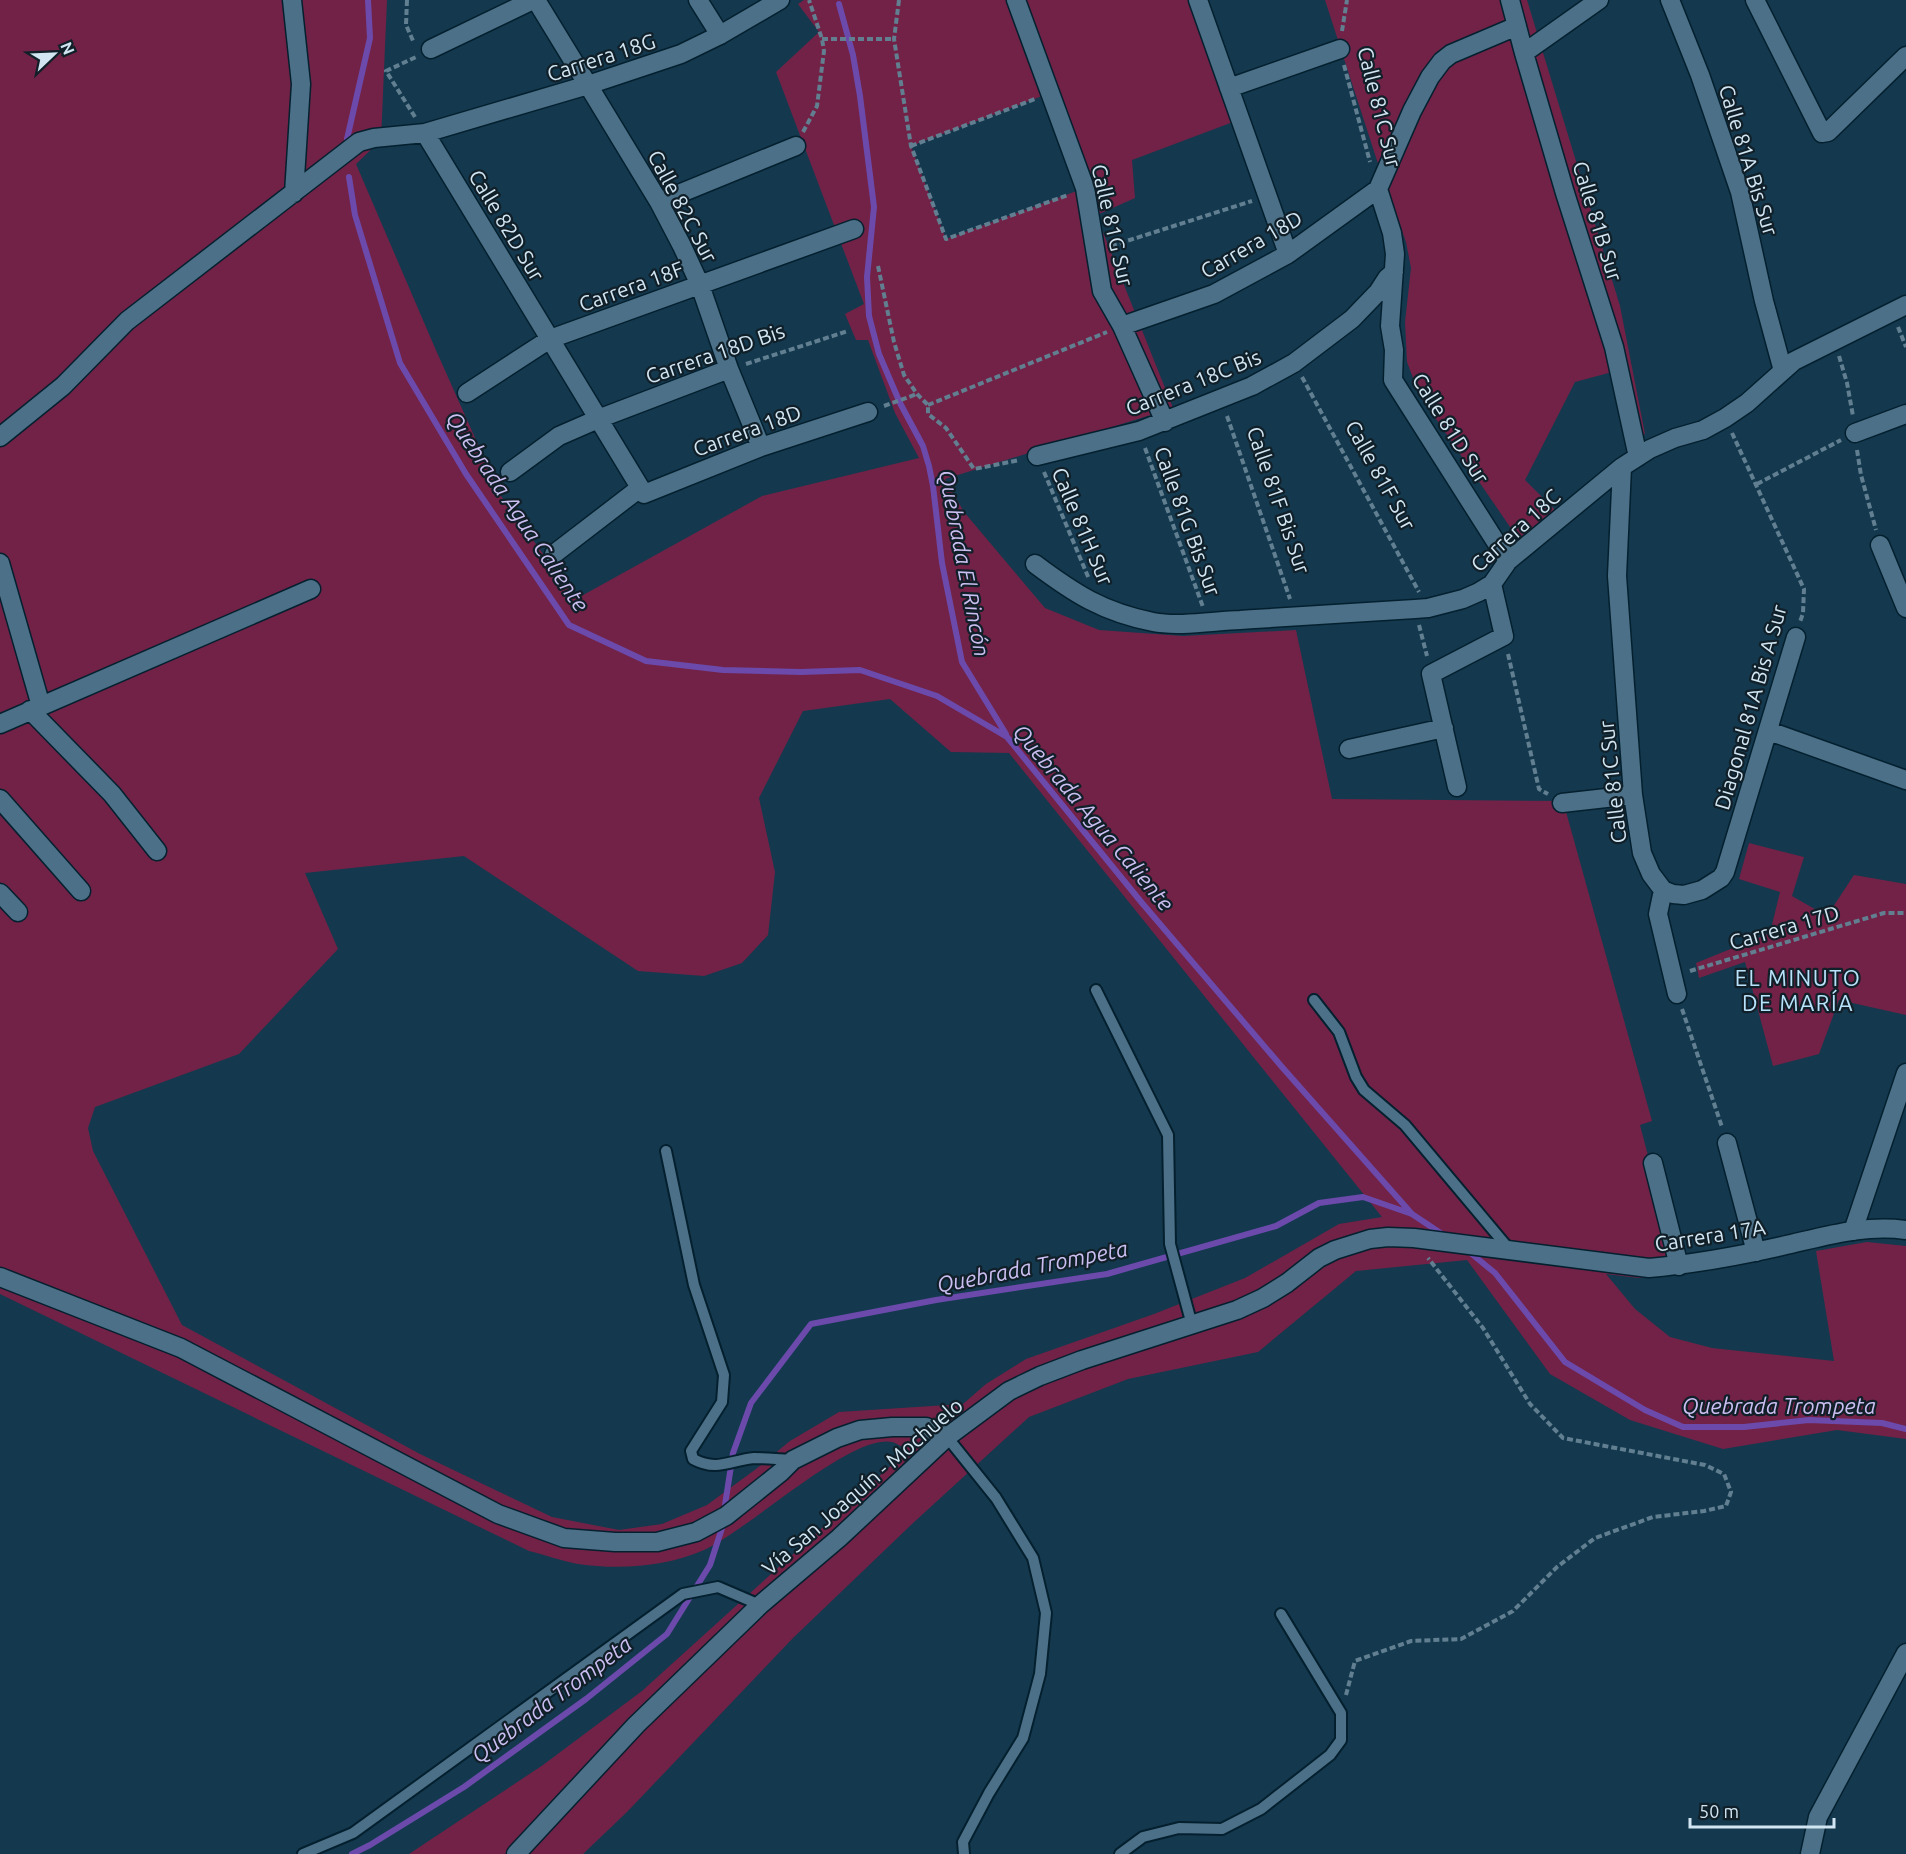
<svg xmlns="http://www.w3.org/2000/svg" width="1906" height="1854" viewBox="0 0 1906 1854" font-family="Ubuntu,sans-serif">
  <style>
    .green { fill: #722246; fill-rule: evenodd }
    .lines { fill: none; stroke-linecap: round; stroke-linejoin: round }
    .stream { stroke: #6b4aab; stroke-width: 6 }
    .lane-casing { stroke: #04202f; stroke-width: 14 }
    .street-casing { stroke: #04202f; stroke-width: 21 }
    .secondary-casing { stroke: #04202f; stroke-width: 21 }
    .path { stroke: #617f90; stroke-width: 4; stroke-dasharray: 6 3; stroke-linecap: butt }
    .lane { stroke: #4b7087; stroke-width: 10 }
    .street { stroke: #4b7087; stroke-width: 18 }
    .secondary { stroke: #4b7087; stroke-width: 18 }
    .labels { text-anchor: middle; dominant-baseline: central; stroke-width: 4.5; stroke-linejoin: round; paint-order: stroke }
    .street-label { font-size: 21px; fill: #d1e5f2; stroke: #101f28 }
    .water-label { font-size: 22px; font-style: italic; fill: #cbbef1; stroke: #101f28 }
    .neighbourhood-label { font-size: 22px; letter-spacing: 1.5px; fill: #b9e2fb; stroke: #101f28 }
  </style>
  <rect width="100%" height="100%" fill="#14394e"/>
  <path class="green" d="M0,0H387L381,140L356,164L435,348L501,496L576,599L762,496L919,458L895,413L868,340H856L845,314L864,304L776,72L819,32L798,4L804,0H1189L1233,122L1132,160L1135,198L1099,214L1089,197L1173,408L945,479L964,512L1045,608L1099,630L1183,636L1296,630L1332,799L1563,801L1652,1121L1640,1125L1679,1275L1639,1278L1606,1274L1635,1309L1670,1337L1712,1348L1834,1361L1816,1251L1867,1242L1906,1246V1439L1837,1430L1723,1449L1630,1420L1550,1374L1467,1260L1356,1271L1258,1352L1128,1379L1029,1417L912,1524L793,1638L627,1812L583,1854H409L543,1765L642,1691L908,1450C903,1448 897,1443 892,1442C851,1433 747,1531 704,1550C666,1567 619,1570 578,1564C562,1561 545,1555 529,1551L0,1294ZM1050,93L1085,188L946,239L911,146ZM890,699L951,752L1009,753L1382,1217L1339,1224L1245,1278L1154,1314L1026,1359L986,1384L963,1404L839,1412L790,1441L756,1469L707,1505L662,1524L619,1530L552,1517L420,1454L182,1325L93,1151L88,1128L95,1107L239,1054L338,949L305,873L464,856L638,971L704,976L742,963L768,935L775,872L759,798L803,711Z
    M1325,0H1527L1620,306L1645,434L1625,443L1612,372L1575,382L1525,480L1556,511L1521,543L1419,394L1407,362L1405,322L1411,268L1406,242L1382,176Z
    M1749,843L1804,857L1792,896L1827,916L1854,875L1906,884V1015L1839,1000L1819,1054L1773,1066L1745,962L1699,978L1696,963L1770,933L1780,892L1739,879Z"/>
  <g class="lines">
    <path class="stream" d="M839,4L853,55L860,96L874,207L867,277L869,316L879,354L900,403L923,446L929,466L933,486L942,563L962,662L1006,734
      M347,139L370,38L368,0
      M349,177L355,215L400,363L466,474L569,625L646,661L723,670L801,672L860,670L937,696L1007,737L1142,903L1282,1067L1412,1214
      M1467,1250L1495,1273L1565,1362L1645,1410L1683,1427H1744L1809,1420L1882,1423L1906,1429
      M725,1505L733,1453L751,1403L811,1324L936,1300L1107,1274L1276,1226L1319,1203L1363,1197L1412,1214L1445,1236
      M352,1854L370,1845L464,1787L586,1699L667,1634L710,1565L722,1528"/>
    <g class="lane-casing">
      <path id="lane" d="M1096,990L1168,1135L1170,1244L1192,1325
        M1314,1000L1339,1032L1356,1077L1364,1090L1405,1125L1509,1249
        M666,1151L694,1285L724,1375L722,1402L691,1451L693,1459C717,1472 731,1460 754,1458C767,1458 780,1459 793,1460
        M947,1437L996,1498L1033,1558L1046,1613L1040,1674L1023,1738L989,1793L963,1842L964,1854
        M303,1854L353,1833L683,1594L718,1587L760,1605
        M1120,1854L1143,1837L1179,1828L1222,1829L1261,1809L1330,1755L1341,1740V1713L1281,1614"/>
    </g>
    <g class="street-casing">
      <path id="street" d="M292,0L301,84L294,193
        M698,0L720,35
        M1016,0L1085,188L1102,291L1122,326L1165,422
        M1198,0L1288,254
        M1510,0L1524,53L1565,193L1614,347L1638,457
        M1670,0L1700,75L1740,192L1764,301L1783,371
        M1755,0L1822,133L1828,132L1906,56
        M431,49L533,0
        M1524,53L1599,0
        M1229,88L1340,49
        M425,133L644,494L761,447L868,412
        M1378,189L1392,233L1395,254L1390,326L1394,350L1393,380L1508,561
        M659,202L796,146
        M1122,326L1214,294L1288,254L1378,189L1412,111L1430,77L1442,61L1451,54L1517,26
        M467,393L550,339L854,229
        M1855,433L1906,414
        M0,437L63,386L127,321L359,142L374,138L425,133L588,85L659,202L682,246L700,285L729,369L761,447
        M1037,456L1139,431L1252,386L1294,363L1352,319L1378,292L1387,278L1394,272
        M1622,467L1617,576L1633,795L1642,853L1651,874L1663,890L1673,894L1684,895L1702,890L1721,878L1725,872L1796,637
        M510,472L559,436L598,419L729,369
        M1880,545L1906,608
        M554,554L640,488
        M0,563L41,706
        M1035,564C1075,594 1103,612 1153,622C1178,627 1214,621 1240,620C1298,616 1356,613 1415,609L1428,608L1463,599L1479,592L1492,584L1508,561L1622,467L1650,449L1675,438L1703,430L1725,418L1747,403L1794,361L1906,305
        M30,710L112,794L157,851
        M0,724L311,589
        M1769,731L1906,780
        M1349,749L1444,728
        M1457,787L1431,674L1504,636L1492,584
        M0,799L81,891
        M1562,803L1633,795
        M1663,890L1658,914L1677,994
        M0,893L18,912
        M1727,1143L1756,1252
        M1653,1163L1679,1266
        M1853,1231L1906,1073
        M0,1277L181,1348L498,1514L564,1538L615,1542H657L696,1532L726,1516L781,1472L793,1460L837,1438L860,1430L892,1427H926L947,1437
        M1810,1854L1818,1817L1906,1653"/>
    </g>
    <g class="secondary-casing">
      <path id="secondary" d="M536,0L588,85L681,54L720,35L780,0
        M516,1854L636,1725L760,1605L839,1538L947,1437L1009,1391L1040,1376L1082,1360L1237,1310L1263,1298L1287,1283L1319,1258L1335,1250L1370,1239L1388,1237L1414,1238L1649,1268C1694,1264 1738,1256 1782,1246C1823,1237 1864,1224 1906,1230"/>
    </g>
    <path class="path" d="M407,0L406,25L414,43
      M899,0L894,39L911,146L946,239L1068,195
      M1342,31L1347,0
      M822,39H894
      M1344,65L1370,162
      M415,117L386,71L416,57
      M803,132L817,106L824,51L822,39L809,0
      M911,146L1035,99
      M1111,246L1252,201
      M878,266L894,342L904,375L917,394L928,405V414L946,428L974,469L1020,460
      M1898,327L1906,347
      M1839,356L1847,383L1853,416
      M746,364L848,331
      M1302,377L1419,592
      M928,405L1107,332
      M884,406L917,394
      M1227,416L1290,599
      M1732,433L1804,589L1803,613L1800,622
      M1145,448L1203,607
      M1857,450L1861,475L1876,530
      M1044,472L1089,579
      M1757,484L1841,440
      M1419,625L1427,656
      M1508,654L1539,789L1548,794
      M1690,971L1884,913H1906
      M1682,1009L1722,1127
      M1346,1695L1355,1661L1411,1641L1461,1639L1513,1611L1557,1567L1595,1538L1653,1517L1704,1511L1726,1506L1731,1492L1724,1474L1705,1465L1563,1438L1530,1404L1483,1328L1428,1258"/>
    <use href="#lane" class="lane"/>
    <use href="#street" class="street"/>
    <use href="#secondary" class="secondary"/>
  </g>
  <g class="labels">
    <g class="street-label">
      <text transform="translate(601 57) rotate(-18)">Carrera 18G</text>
      <text transform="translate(1380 107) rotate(76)">Calle 81C Sur</text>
      <text transform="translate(1749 160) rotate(73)">Calle 81A Bis Sur</text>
      <text transform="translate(683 206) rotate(62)">Calle 82C Sur</text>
      <text transform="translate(1598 221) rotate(73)">Calle 81B Sur</text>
      <text transform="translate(507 225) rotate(59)">Calle 82D Sur</text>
      <text transform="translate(1113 225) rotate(77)">Calle 81G Sur</text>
      <text transform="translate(1251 244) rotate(-30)">Carrera 18D</text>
      <text transform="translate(631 286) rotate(-20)">Carrera 18F</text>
      <text transform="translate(715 353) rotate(-19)">Carrera 18D Bis</text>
      <text transform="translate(1193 382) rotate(-22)">Carrera 18C Bis</text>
      <text transform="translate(1451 428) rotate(58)">Calle 81D Sur</text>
      <text transform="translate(747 430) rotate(-20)">Carrera 18D</text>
      <text transform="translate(1381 475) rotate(61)">Calle 81F Sur</text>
      <text transform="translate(1279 500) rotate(71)">Calle 81F Bis Sur</text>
      <text transform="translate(1188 521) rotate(70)">Calle 81G Bis Sur</text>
      <text transform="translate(1083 526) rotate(67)">Calle 81H Sur</text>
      <text transform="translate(1515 530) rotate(-42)">Carrera 18C</text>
      <text transform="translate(1750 707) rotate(-74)">Diagonal 81A Bis A Sur</text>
      <text transform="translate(1612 782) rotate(-96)">Calle 81C Sur</text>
      <text transform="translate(1784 927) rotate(-16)">Carrera 17D</text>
      <text transform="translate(1710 1235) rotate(-9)">Carrera 17A</text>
      <text transform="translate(862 1486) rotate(-41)">Vía San Joaquín - Mochuelo</text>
    </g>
    <g class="water-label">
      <text transform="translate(518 511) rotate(56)">Quebrada Agua Caliente</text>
      <text transform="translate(965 563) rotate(79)">Quebrada El Rincón</text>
      <text transform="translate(1094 817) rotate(50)">Quebrada Agua Caliente</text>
      <text transform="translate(1032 1266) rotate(-11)">Quebrada Trompeta</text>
      <text x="1779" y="1405">Quebrada Trompeta</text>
      <text transform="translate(551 1699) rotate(-37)">Quebrada Trompeta</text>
    </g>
    <g class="neighbourhood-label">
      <text x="1798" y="977">EL MINUTO<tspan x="1798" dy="25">DE MARÍA</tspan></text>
    </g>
  </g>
  <g transform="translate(54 54) rotate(67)" stroke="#101f28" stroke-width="4.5" paint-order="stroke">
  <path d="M0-4.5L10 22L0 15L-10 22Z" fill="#d1e5f2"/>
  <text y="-9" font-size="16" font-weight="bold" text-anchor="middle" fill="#d1e5f2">N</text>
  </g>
  <path d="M1690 1818v9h144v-9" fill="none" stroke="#d1e5f2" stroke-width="3"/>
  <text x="1699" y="1818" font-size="18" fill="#d1e5f2" stroke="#101f28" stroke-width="4.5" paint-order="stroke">50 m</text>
</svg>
